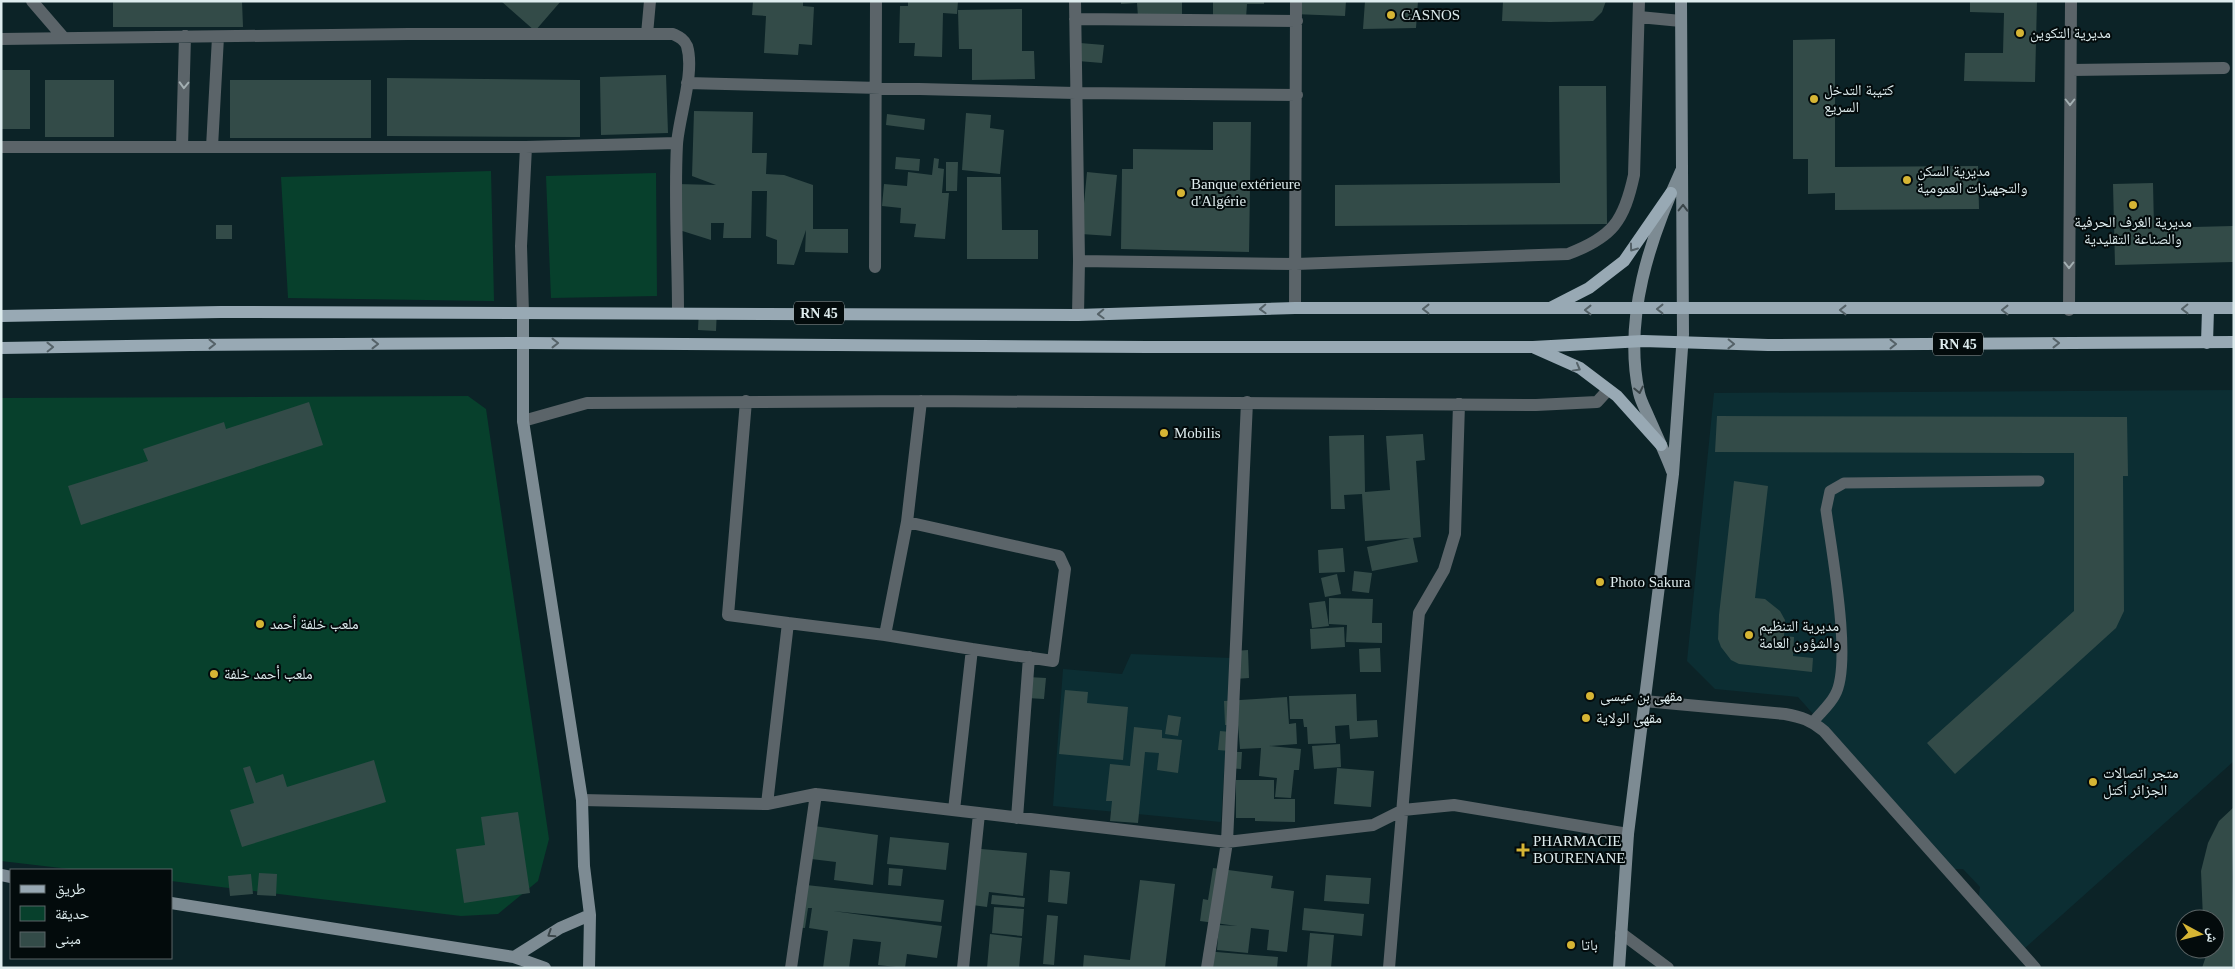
<svg xmlns="http://www.w3.org/2000/svg" width="2235" height="969" viewBox="0 0 2235 969" font-family="'Times New Roman','Noto Naskh Arabic',serif">
  <style>
    .built { fill: #0c2e33 }
    .green { fill: #07402c }
    .building { fill: #334b48 }
    .lines { fill: none; stroke-linecap: round; stroke-linejoin: round }
    .lane { stroke: #5b6469; stroke-width: 11 }
    .street { stroke: #5b6469; stroke-width: 12 }
    .secondary { stroke: #7d8b93; stroke-width: 12 }
    .primary { stroke: #98a9b4; stroke-width: 12 }
    .oneway { stroke: #a3afb2 }
    .oneway2 { stroke: #3a4549 }
    .oneway3 { stroke: #556268 }
    .poi-dot { fill: #d6b534; stroke: #030b0c; stroke-width: 2 }
    .labels { text-anchor: middle; dominant-baseline: central; stroke-width: 4; stroke-linejoin: round; paint-order: stroke }
    .shield { fill: #030b0c; stroke: #9ca8aa; stroke-width: 1 }
    .shield-label { font-size: 14px; font-weight: bold; fill: #deecee }
    .poi-label { font-size: 15px; fill: #deecee; stroke: #030b0c; text-anchor: start }
  </style>
  <rect width="100%" height="100%" fill="#0c2327"/>
  <path class="built" d="M2234,390V761L2024,949L1978,901L1980,887L1963,869H1951L1798,697L1715,689L1687,661L1714,393Z
    M1131,654L1231,658L1221,822L1053,806L1063,669L1122,674Z"/>
  <path class="green" d="M491,171L494,301L288,298L281,177Z
    M656,173L657,296L551,298L546,176Z
    M468,396L486,409L549,839L538,881L498,914L461,916L171,881V870H78L1,861V398Z"/>
  <path class="building" d="M113,1H242L243,27H113Z
    M501,1H561L535,31Z
    M753,1H803V6L814,7L812,45L799,44L798,55L764,53L766,16L752,15Z
    M908,1H958L957,14L943,13L942,57L914,56L915,43H899L900,6H908Z
    M1121,1H1182V16L1138,17L1137,3L1121,4Z
    M1213,1H1264V4H1247L1246,18H1213Z
    M1293,1H1346L1345,16L1293,14Z
    M1365,1H1418L1416,28L1363,29Z
    M1503,1H1606L1602,12L1593,21L1550,22L1502,21Z
    M1970,1H2037L2035,82L1964,81L1965,53H2003L2004,13L1970,12Z
    M1022,9V51H1034L1035,79L972,80V49H959L958,10Z
    M1835,39V167L1978,166L1979,209L1835,210V193L1808,194V159H1793V40Z
    M1080,43L1104,45L1102,63L1078,61Z
    M1,70H30V129H1Z
    M666,75L668,133L601,135L600,77Z
    M387,78L580,80V137L387,136Z
    M45,80H114V137H45Z
    M230,80H371V138H230Z
    M1559,86H1606L1607,224L1335,226V185L1560,183Z
    M694,111L753,112L752,153H767L766,174L784,175L813,185V229H848V253L805,252L806,230L794,265L777,264V240L766,236L767,191H752L751,238H723L724,223H711V240L676,229L677,184L716,185L692,176Z
    M966,113L991,115L990,128L1004,130L1000,174L962,170Z
    M887,114L925,119L924,130L886,125Z
    M1213,122H1251L1249,252L1121,249L1122,169H1133V149L1213,150Z
    M896,157L920,159L919,171L895,169Z
    M934,158L939,159L938,168L944,169L942,193H949L945,239L914,237L916,224L900,223L901,208L882,206L884,184L907,186L908,172L932,175Z
    M946,162H958L957,191H946Z
    M1087,172L1117,175L1111,236L1081,234Z
    M967,177H1001L1002,230H1038V259H967Z
    M2153,183L2154,228L2233,226L2234,262L2115,265L2113,184Z
    M216,225H232V239H216Z
    M699,309H717L716,331L698,330Z
    M309,402L323,445L81,525L68,486L148,461L143,449L224,422L226,429Z
    M1717,416L2127,417L2128,476H2123L2124,611L2116,628L1955,774L1927,743L2074,611V453L1715,452Z
    M1423,434L1425,460L1416,461L1421,537L1413,538L1418,562L1372,571L1367,547L1410,538L1365,541L1362,494L1344,495L1345,509H1331L1329,436L1364,435L1365,492L1390,490L1386,436Z
    M1734,481L1768,486L1755,598L1765,599L1780,611L1785,620L1784,636L1794,637L1793,656L1813,658L1812,672L1739,664L1731,660L1721,647L1718,639L1719,615Z
    M1343,548L1345,572L1319,573L1318,550Z
    M1354,571L1372,573L1369,593L1352,591Z
    M1337,574L1341,594L1325,597L1321,578Z
    M1329,598L1373,599L1372,623H1382V643L1346,642L1347,625L1329,624Z
    M1325,601L1329,626L1312,628L1309,603Z
    M1344,627L1345,647L1311,649L1310,629Z
    M1380,648L1381,672H1360L1359,649Z
    M1248,650L1249,678L1235,679L1234,651Z
    M1028,677L1046,678L1044,699L1027,698Z
    M1065,690L1088,692L1087,703L1128,707L1123,760L1059,754Z
    M1356,694L1357,721L1377,720L1378,737L1350,739L1349,725L1335,726L1336,743L1308,744L1307,727H1304L1303,719H1290L1289,696Z
    M1287,697L1289,724L1296,723L1297,744L1269,746L1301,749L1299,770H1294L1291,798L1275,797L1277,778L1259,776L1261,748L1240,749L1238,725H1225L1224,701Z
    M1168,715L1181,717L1178,736L1165,734Z
    M1134,727L1162,730V738L1182,740L1178,773L1157,770L1159,753L1145,752L1138,823L1110,821L1112,801H1106L1110,764L1130,766Z
    M1220,731L1231,732L1229,751L1218,750Z
    M1340,744L1341,767L1314,769L1312,746Z
    M1228,752H1242L1241,769L1228,768Z
    M374,760L386,802L242,847L230,810L254,803L243,768L250,766L256,783L283,774L287,787Z
    M1337,768L1374,771L1371,807L1334,804Z
    M1236,780H1274V799H1295V822L1255,821V818H1236Z
    M2234,807L2232,877L2234,966L2233,968H2202L2206,956L2205,949H2215V919H2203L2201,871L2208,843L2219,821Z
    M518,812L530,893L464,903L456,849L485,845L481,817Z
    M807,825L878,835L873,885L834,880L836,862L803,858Z
    M890,837L949,843L946,870L887,864Z
    M970,848L1027,853L1023,896L989,892L987,907L965,904Z
    M889,868L903,869L901,886L888,885Z
    M1213,868L1273,876L1271,888L1294,891L1287,952L1267,950L1269,930L1251,928L1248,953L1217,950L1219,925L1237,926L1200,921L1203,899L1208,900Z
    M1050,870L1070,872L1067,904L1048,902Z
    M259,873L277,874L276,896L257,895Z
    M251,874L253,894L230,896L228,876Z
    M1326,875L1371,878L1369,904L1324,901Z
    M1140,880L1175,884L1165,968H1083L1084,955L1130,960Z
    M797,884L944,900L941,922L833,911L942,926L937,958L907,954L905,968L878,965L881,942L853,939L849,968H823L828,931L809,928L812,908H808L805,928L792,927Z
    M992,895L1025,898L1024,907L991,904Z
    M994,907L1024,909L1022,936L992,933Z
    M1304,908L1364,914L1362,936L1302,930Z
    M1047,915L1058,916L1054,965L1043,964Z
    M1310,933L1334,935L1331,968H1307Z
    M990,934L1022,938L1019,968H987Z
    M1204,951L1278,957L1277,968H1202Z"/>
  <g class="lines">
    <path class="lane" d="M1813,722C1820,713 1830,705 1835,695C1853,664 1831,548 1826,510L1830,491L1844,483L2039,481"/>
    <path class="street" d="M32,1L63,37
      M1075,1L1079,261L1078,315
      M1639,17L1681,21
      M1075,19L1297,21
      M647,34L650,1
      M1,39L408,34H673C679,37 684,39 687,46C695,73 679,116 677,144C674,200 678,256 678,312
      M2071,70L2224,68
      M687,83L1075,93L1297,95
      M1,147H526L677,143
      M182,147L185,36
      M212,147L218,37
      M1079,261L1296,264L1568,254C1613,237 1624,221 1634,175L1639,1
      M875,267L876,1
      M1295,308L1296,1
      M2069,310L2071,1
      M523,313L521,246L526,147
      M746,401L728,615L788,623
      M523,421L587,403L921,401L1536,405L1597,402L1608,390
      M907,522L1059,556L1065,569L1053,661L972,649
      M885,635L972,649L954,810
      M1644,701L1785,714C1801,717 1811,720 1824,731L2035,968
      M582,800L767,804L816,794L1227,842L1373,825L1403,810L1454,805L1628,834
      M767,804L788,623L885,635L907,522L921,401
      M1017,818L1029,657
      M1621,933L1668,968
      M791,968L816,794
      M963,968L979,814
      M1207,968L1227,842L1247,402
      M1389,968L1418,623L1419,613L1444,570L1455,534L1459,404"/>
    <path class="secondary" d="M523,313V421L582,800L584,866L590,915L589,968
      M1672,471C1665,453 1657,436 1649,418C1646,410 1641,402 1639,393C1623,318 1650,238 1681,171
      M1,875L11,877
      M171,903L514,957L545,968
      M514,957L560,928L590,915
      M1619,968L1628,834L1673,474L1683,334L1681,1"/>
    <path class="primary" d="M1550,308L1589,288L1624,261L1671,193
      M1,316L221,312L1078,315L1295,308H2234
      M2207,343L2208,309
      M1,348L190,345L523,343L1148,347H1533L1643,341L1768,345L2234,342
      M1535,348L1580,368L1617,396L1661,445"/>
  </g>
  <defs><path id="oneway-chevron" d="M-2-3.5L2.5 0L-2 3.5" fill="none" stroke-width="1.6" stroke-linecap="round" stroke-linejoin="round" transform="scale(1.25)"/></defs>
  <g class="oneway">
    <use href="#oneway-chevron" transform="translate(184 85) rotate(92)"/>
    <use href="#oneway-chevron" transform="translate(2070 102) rotate(90)"/>
    <use href="#oneway-chevron" transform="translate(2069 265) rotate(90)"/>
  </g>
  <g class="oneway2">
    <use href="#oneway-chevron" transform="translate(1683 208) rotate(-89)"/>
    <use href="#oneway-chevron" transform="translate(1639 390) rotate(78)"/>
    <use href="#oneway-chevron" transform="translate(551 934) rotate(147)"/>
  </g>
  <g class="oneway3">
    <use href="#oneway-chevron" transform="translate(1633 248) rotate(126)"/>
    <use href="#oneway-chevron" transform="translate(1263 309) rotate(178)"/>
    <use href="#oneway-chevron" transform="translate(1426 309) rotate(-180)"/>
    <use href="#oneway-chevron" transform="translate(1660 309) rotate(180)"/>
    <use href="#oneway-chevron" transform="translate(2185 309) rotate(179)"/>
    <use href="#oneway-chevron" transform="translate(1588 310) rotate(-180)"/>
    <use href="#oneway-chevron" transform="translate(1843 310) rotate(-180)"/>
    <use href="#oneway-chevron" transform="translate(2005 310) rotate(-180)"/>
    <use href="#oneway-chevron" transform="translate(1101 314) rotate(178)"/>
    <use href="#oneway-chevron" transform="translate(555 343)"/>
    <use href="#oneway-chevron" transform="translate(2056 343)"/>
    <use href="#oneway-chevron" transform="translate(212 344)"/>
    <use href="#oneway-chevron" transform="translate(375 344)"/>
    <use href="#oneway-chevron" transform="translate(1731 344) rotate(1)"/>
    <use href="#oneway-chevron" transform="translate(1893 344)"/>
    <use href="#oneway-chevron" transform="translate(50 347) rotate(-1)"/>
    <use href="#oneway-chevron" transform="translate(1577 368) rotate(29)"/>
  </g>
  <g class="poi-dot">
    <circle cx="1391" cy="15" r="5"/>
    <circle cx="2020" cy="33" r="5"/>
    <circle cx="1814" cy="99" r="5"/>
    <circle cx="1907" cy="180" r="5"/>
    <circle cx="1181" cy="193" r="5"/>
    <circle cx="2133" cy="205" r="5"/>
    <circle cx="1164" cy="433" r="5"/>
    <circle cx="1600" cy="582" r="5"/>
    <circle cx="260" cy="624" r="5"/>
    <circle cx="1749" cy="635" r="5"/>
    <circle cx="214" cy="674" r="5"/>
    <circle cx="1590" cy="696" r="5"/>
    <circle cx="1586" cy="718" r="5"/>
    <circle cx="2093" cy="782" r="5"/>
    <path d="M1520.5 842.5h5v5h5v5h-5v5h-5v-5h-5v-5h5z"/>
    <circle cx="1571" cy="945" r="5"/>
  </g>
  <g class="labels">
    <g class="shield">
      <rect x="794" y="301.5" width="50" height="23" rx="4"/>
      <rect x="1933" y="332.5" width="50" height="23" rx="4"/>
    </g>
    <g class="shield-label">
      <text x="819" y="313">RN 45</text>
      <text x="1958" y="344">RN 45</text>
    </g>
    <g class="poi-label">
      <text x="1401" y="15">CASNOS</text>
      <text x="2030" y="33">مديرية التكوين</text>
      <text x="1824" y="90">كتيبة التدخل<tspan x="1824" dy="17">السريع</tspan></text>
      <text x="1917" y="171">مديرية السكن<tspan x="1917" dy="17">والتجهيزات العمومية</tspan></text>
      <text x="1191" y="184">Banque extérieure<tspan x="1191" dy="17">d'Algérie</tspan></text>
      <text x="2133" y="222" text-anchor="middle">مديرية الغرف الحرفية<tspan x="2133" dy="17">والصناعة التقليدية</tspan></text>
      <text x="1174" y="433">Mobilis</text>
      <text x="1610" y="582">Photo Sakura</text>
      <text x="270" y="624">ملعب خلفة أحمد</text>
      <text x="1759" y="626">مديرية التنظيم<tspan x="1759" dy="17">والشؤون العامة</tspan></text>
      <text x="224" y="674">ملعب أحمد خلفة</text>
      <text x="1600" y="696">مقهى بن عيسى</text>
      <text x="1596" y="718">مقهى الولاية</text>
      <text x="2103" y="773">متجر اتصالات<tspan x="2103" dy="17">الجزائر أكتل</tspan></text>
      <text x="1533" y="841">PHARMACIE<tspan x="1533" dy="17">BOURENANE</tspan></text>
      <text x="1581" y="945">باتا</text>
    </g>
  </g>
  <rect width="2235" height="969" fill="none" stroke="#deecee" stroke-width="5"/>
  <rect x="10" y="869" width="162" height="90" fill="#030b0c" stroke="#5b6566"/>
  <rect x="20" y="885" width="25" height="8" fill="#98a9b4" stroke="#5b6566"/>
  <text x="55" y="894" font-size="15" fill="#deecee">طريق</text>
  <rect x="20" y="906" width="25" height="15" fill="#07402c" stroke="#5b6566"/>
  <text x="55" y="919" font-size="15" fill="#deecee">حديقة</text>
  <rect x="20" y="932" width="25" height="15" fill="#334b48" stroke="#5b6566"/>
  <text x="55" y="944" font-size="15" fill="#deecee">مبنى</text>
  <g transform="translate(2200 934) rotate(97)"><circle r="24" fill="#030b0c" stroke="#5b6566"/>
  <path d="M0-4L9 19L0 12L-9 19Z" fill="#d6b534"/>
  <text y="-8" font-size="14" font-weight="bold" text-anchor="middle" fill="#deecee">ش</text>
  </g>
</svg>
